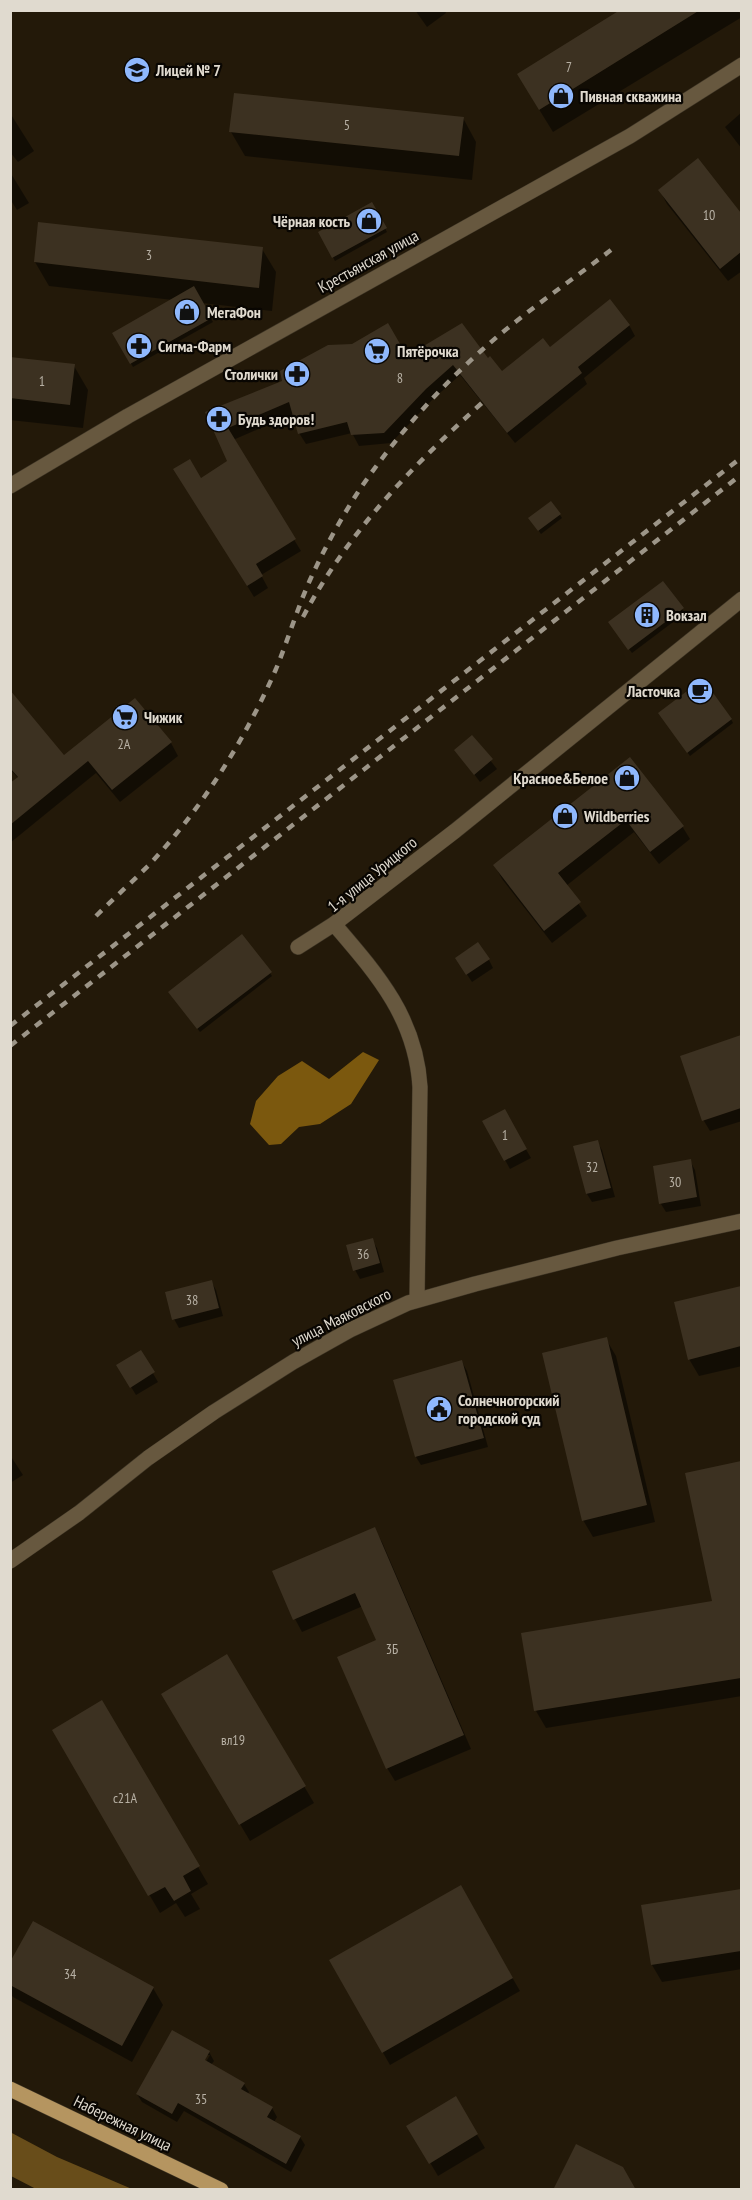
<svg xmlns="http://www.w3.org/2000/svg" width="752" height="2200" viewBox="0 0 752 2200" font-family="'PT Sans Narrow',sans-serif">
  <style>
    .forest { fill: #684d1a }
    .water { fill: #7b580e }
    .shadow { fill: #0007; fill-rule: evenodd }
    .building { fill: #3c3121 }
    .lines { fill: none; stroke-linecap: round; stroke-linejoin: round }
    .minor-casing { stroke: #3d3425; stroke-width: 16 }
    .tertiary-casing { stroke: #3d3425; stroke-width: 16 }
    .primary-casing { stroke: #3d3425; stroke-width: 16 }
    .minor { stroke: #67583f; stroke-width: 15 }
    .tertiary { stroke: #67583f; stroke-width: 15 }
    .primary { stroke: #b59560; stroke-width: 15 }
    .rail { stroke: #9c9588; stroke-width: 4.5; stroke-dasharray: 8 8; stroke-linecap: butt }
    .labels { text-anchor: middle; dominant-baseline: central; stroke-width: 4.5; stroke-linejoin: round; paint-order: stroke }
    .number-label { font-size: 14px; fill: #b7b0a4 }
    .poi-label { font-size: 16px; font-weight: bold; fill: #e0dacf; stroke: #090602; text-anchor: start }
    .street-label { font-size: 16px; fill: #e0dacf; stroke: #090602 }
  </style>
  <rect width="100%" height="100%" fill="#231909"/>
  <path class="forest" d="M10,2132L57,2157L132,2189H36L11,2176Z"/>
  <path class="water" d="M363,1052L379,1060L351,1104L320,1124L299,1127L281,1144L269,1145L250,1124L256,1101L278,1076L302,1061L329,1079Z"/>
  <path class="shadow" d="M415,10H445L446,13L427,27Z
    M623,10H738L742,17L553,132L532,98Z
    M742,112V149L725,127Z
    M10,113L34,151L18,162L10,152Z
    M463,118L476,142L472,180L245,156L231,132Z
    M698,160L742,215V271L728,281L667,204L660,191Z
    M10,172L29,203L17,210L10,199Z
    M372,204L387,232L335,261L320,233Z
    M262,249L276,272L272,311L202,303L213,322L133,367L114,334L173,300L49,286L35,262Z
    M629,325L635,336L584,378L587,384L515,443L460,375L432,400L391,443L359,446L352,433L306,444L299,433L293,414L233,440L301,551L261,575L268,588L254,597L182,480H201L229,462L207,413L407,358L487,361L502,373L550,349Z
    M10,358L74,366L88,390L83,428L10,420Z
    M560,515L562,518L541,534L532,522Z
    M663,583L685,613L632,653L612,626Z
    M10,700L63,757L135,700L171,743L178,756L120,802L96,773L10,843V785L18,778L10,769Z
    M662,717L731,719L733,723L690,756Z
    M472,737L497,769L480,782L456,750Z
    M630,759L682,826L690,839L659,864L634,832L566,886L587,916L552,943L502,879L495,866Z
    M489,960L493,968L472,982L462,967Z
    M270,973L272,976L200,1032L172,996Z
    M742,1036V1121L710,1131L704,1121L682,1057Z
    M504,1111L531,1158L510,1169L484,1122Z
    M597,1142L602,1150L615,1197L592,1202L587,1194L575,1147Z
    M690,1161L695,1170L701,1206L666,1212L661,1204Z
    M372,1240L377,1248L384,1272L360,1279L355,1270Z
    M211,1281L216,1290L223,1316L179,1328L174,1319Z
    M742,1287V1366L699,1376L689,1359L676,1304Z
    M606,1339L616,1356L655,1522L593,1537L583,1520Z
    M141,1353L158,1382L136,1395L118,1366Z
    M462,1362L467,1371L488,1447L421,1465L416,1457Z
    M10,1455L23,1475L10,1483Z
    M742,1462V1696L546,1728L536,1711L714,1603L687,1474Z
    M374,1529L382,1542L471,1749L395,1781L387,1768L378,1641L363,1606L302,1632L295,1619Z
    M227,1656L314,1803L250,1841L163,1694Z
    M102,1702L208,1884L191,1894L200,1909L185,1917L176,1903L160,1913L54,1731Z
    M460,1887L520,1991L390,2065L331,1961Z
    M742,1890V1969L662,1982L652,1965L643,1906Z
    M10,1966L153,1988L163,2005L132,2062L13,1997L10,1993Z
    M209,2052L214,2061L211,2065L244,2084L249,2092L248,2094L272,2108L277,2117L274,2122L300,2137L305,2145L291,2172L184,2111L177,2122L142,2102L137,2094ZM206,2055H210L203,2067Z
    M455,2098L485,2148L438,2176L409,2127Z"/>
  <path class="building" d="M620,10H700L539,110L517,74Z
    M234,93L464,117L459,156L229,132Z
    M698,158L741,213V252L720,269L658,190Z
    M372,202L387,228L332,258L318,232Z
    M38,222L263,247L259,288L34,262Z
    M194,286L212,318L130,364L112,333Z
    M610,299L630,325L578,367L582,373L507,433L453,365L426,389L384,433L351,435L347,422L298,434L289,402L228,428L296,539L256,564L263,576L247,586L173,469L190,459L201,478L227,461L205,412L282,381L280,371L328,345L352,344L388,323L407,356L462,323L488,358L490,356L502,371L543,338L550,347Z
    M10,357L75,364L70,405L10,398Z
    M551,501L561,514L538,531L528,518Z
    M663,581L684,608L628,650L608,622Z
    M703,679L732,719L687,753L658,713Z
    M10,690L64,755L135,698L172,742L112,790L88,761L10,825V783L18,777L10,768Z
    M472,735L493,759L474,775L454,750Z
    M630,757L684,826L650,852L626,820L558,873L581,902L544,931L493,865Z
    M242,934L272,972L197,1029L168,992Z
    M478,942L490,959L466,975L455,958Z
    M741,1035V1108L702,1121L680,1056Z
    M505,1109L527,1149L504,1161L482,1121Z
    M598,1140L611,1188L586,1194L573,1146Z
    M691,1159L697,1197L659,1204L653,1166Z
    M373,1238L380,1263L353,1271L346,1245Z
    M212,1280L219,1308L172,1320L165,1292Z
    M741,1286V1346L688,1360L674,1302Z
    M607,1337L647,1505L582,1521L542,1353Z
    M141,1350L155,1372L130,1388L116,1365Z
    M462,1360L484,1438L415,1457L393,1380Z
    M741,1461V1678L534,1711L521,1633L712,1601L685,1473Z
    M375,1527L464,1735L386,1769L337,1657L376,1640L355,1593L293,1620L272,1571Z
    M227,1654L306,1786L239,1825L161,1694Z
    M102,1700L200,1866L183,1876L191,1891L174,1901L165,1887L148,1896L52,1730Z
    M461,1885L513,1978L382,2053L329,1960Z
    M741,1889V1951L651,1965L641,1905Z
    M33,1921L154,1987L122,2046L10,1985V1962Z
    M172,2030L210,2051L205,2060L245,2083L241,2089L273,2107L267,2117L301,2136L286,2164L178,2103L172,2114L136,2094Z
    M456,2096L478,2134L429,2164L406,2126Z
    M576,2144L623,2167L636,2190H553Z"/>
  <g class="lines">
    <g class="minor-casing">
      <path id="minor" d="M298,947L334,924
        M417,1300L420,1087C416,1018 377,974 334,924L455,831L742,599
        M10,1561L79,1513L148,1458L214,1412L293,1362L350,1330L408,1303L475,1284L617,1248L742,1221"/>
    </g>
    <g class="tertiary-casing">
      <path id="tertiary" d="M10,486L128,416L630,136L742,65"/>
    </g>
    <g class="primary-casing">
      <path id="primary" d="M10,2089L221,2190"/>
    </g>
    <use href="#minor" class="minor"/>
    <use href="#tertiary" class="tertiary"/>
    <use href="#primary" class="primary"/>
    <path class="rail" d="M303,617C348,532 412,466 483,402
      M96,916C113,899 131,883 148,866C201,810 245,740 276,669C288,640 297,609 310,580C324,549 341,518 360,489C395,438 436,391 482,350C522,314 568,283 611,250
      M10,1026L742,457
      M10,1046L742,474"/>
  </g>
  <defs>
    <g id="school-disc" transform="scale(1.35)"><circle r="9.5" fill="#8fb8fd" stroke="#090602"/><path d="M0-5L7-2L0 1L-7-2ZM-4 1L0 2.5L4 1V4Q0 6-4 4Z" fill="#111"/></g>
    <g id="shop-disc" transform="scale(1.35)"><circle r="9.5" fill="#8fb8fd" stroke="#090602"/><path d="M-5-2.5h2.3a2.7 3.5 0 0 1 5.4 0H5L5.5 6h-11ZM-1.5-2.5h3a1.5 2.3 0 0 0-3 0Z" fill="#111"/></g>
    <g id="pharmacy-disc" transform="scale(1.35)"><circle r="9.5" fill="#8fb8fd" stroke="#090602"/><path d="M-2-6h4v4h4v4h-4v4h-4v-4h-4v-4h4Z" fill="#111"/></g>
    <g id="supermarket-disc" transform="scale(1.35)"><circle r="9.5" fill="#8fb8fd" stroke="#090602"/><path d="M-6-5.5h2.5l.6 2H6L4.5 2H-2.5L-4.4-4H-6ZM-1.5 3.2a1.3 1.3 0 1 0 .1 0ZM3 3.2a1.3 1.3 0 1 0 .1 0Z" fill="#111"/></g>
    <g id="building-disc" transform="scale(1.35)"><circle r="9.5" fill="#8fb8fd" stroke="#090602"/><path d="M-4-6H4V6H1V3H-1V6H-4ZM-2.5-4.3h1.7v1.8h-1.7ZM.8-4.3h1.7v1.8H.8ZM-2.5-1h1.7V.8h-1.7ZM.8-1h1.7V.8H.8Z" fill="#111"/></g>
    <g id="cafe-disc" transform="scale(1.35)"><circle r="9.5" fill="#8fb8fd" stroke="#090602"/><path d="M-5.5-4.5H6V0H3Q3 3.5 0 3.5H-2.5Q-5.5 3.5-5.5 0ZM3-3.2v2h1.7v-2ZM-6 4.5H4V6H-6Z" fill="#111"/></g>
    <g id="civic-disc" transform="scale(1.35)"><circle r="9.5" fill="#8fb8fd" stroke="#090602"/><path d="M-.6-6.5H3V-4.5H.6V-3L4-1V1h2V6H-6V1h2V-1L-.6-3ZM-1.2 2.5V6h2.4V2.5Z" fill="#111"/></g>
  </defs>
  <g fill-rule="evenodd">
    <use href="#school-disc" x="137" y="70"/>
    <use href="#shop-disc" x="561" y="96"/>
    <use href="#shop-disc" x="369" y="221"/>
    <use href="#shop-disc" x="187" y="312"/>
    <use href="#pharmacy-disc" x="139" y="346"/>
    <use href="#supermarket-disc" x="377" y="351"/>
    <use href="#pharmacy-disc" x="297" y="374"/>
    <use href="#pharmacy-disc" x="219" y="419"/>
    <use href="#building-disc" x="647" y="615"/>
    <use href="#cafe-disc" x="700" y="691"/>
    <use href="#supermarket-disc" x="125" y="717"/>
    <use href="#shop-disc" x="627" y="778"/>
    <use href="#shop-disc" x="565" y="816"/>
    <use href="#civic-disc" x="439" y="1409"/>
  </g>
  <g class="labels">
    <g class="number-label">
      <text x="569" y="67">7</text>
      <text x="347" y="125">5</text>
      <text x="709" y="215">10</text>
      <text x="149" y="255">3</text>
      <text x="400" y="378">8</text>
      <text x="42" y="381">1</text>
      <text x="124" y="744">2А</text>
      <text x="505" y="1135">1</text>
      <text x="592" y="1167">32</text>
      <text x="675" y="1182">30</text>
      <text x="363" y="1254">36</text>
      <text x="192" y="1300">38</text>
      <text x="392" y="1649">3Б</text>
      <text x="233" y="1740">вл19</text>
      <text x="125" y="1798">с21А</text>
      <text x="70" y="1974">34</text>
      <text x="201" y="2099">35</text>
    </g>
    <g class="poi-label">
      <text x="156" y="70">Лицей № 7</text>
      <text x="580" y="96">Пивная скважина</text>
      <text x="350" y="221" text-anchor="end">Чёрная кость</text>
      <text x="207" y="312">МегаФон</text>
      <text x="158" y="346">Сигма-Фарм</text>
      <text x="397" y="351">Пятёрочка</text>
      <text x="278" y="374" text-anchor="end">Столички</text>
      <text x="238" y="419">Будь здоров!</text>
      <text x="666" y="615">Вокзал</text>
      <text x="680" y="691" text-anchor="end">Ласточка</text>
      <text x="144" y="717">Чижик</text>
      <text x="608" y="778" text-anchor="end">Красное&amp;Белое</text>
      <text x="584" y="816">Wildberries</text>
      <text x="458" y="1400">Солнечногорский<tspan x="458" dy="18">городской суд</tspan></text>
    </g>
    <g class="street-label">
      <text transform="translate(368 261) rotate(-29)">Крестьянская улица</text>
      <text transform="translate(372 874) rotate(-39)">1-я улица Урицкого</text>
      <text transform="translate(341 1317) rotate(-27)">улица Маяковского</text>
      <text transform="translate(123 2123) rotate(26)">Набережная улица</text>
    </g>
  </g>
  <rect width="752" height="2200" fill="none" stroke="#e0dacf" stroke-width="24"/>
</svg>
